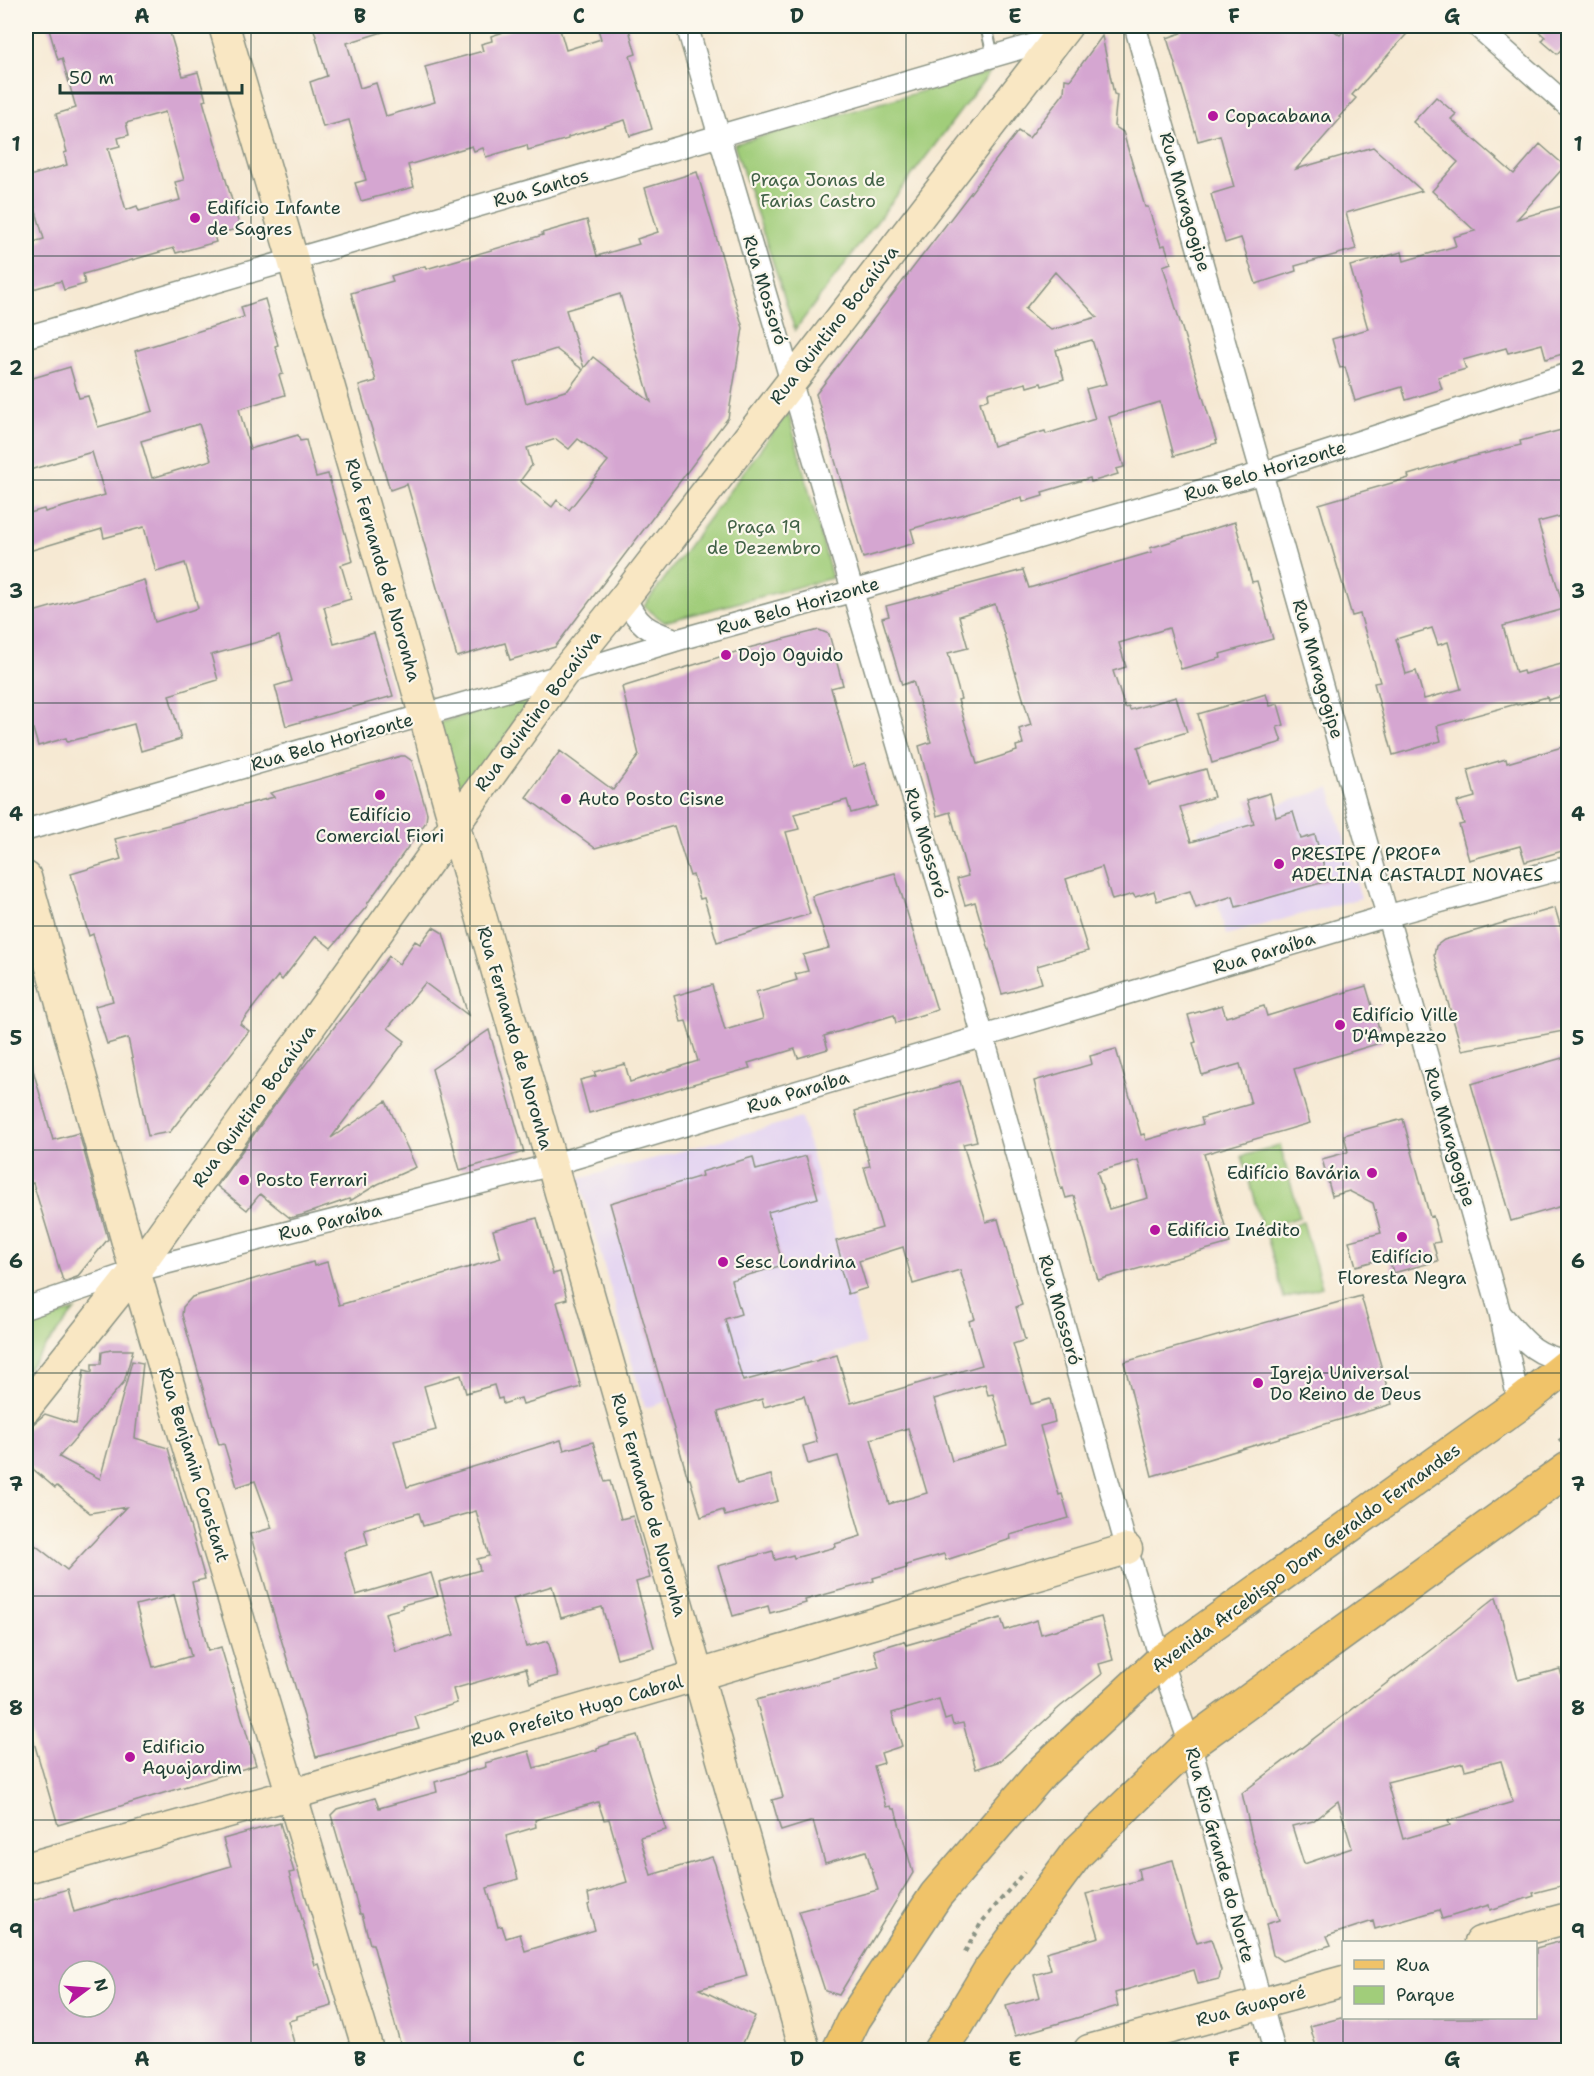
<svg xmlns="http://www.w3.org/2000/svg" width="1594" height="2076" viewBox="0 0 1594 2076" font-family="'Shantell Sans',sans-serif">
  <style>
    .built { fill: #e3d3f2 }
    .green { fill: #a1cd7a; stroke: #608557; stroke-width: 1.5 }
    .building { fill: #d5a6d1; fill-rule: evenodd }
    .lines { fill: none; stroke-linecap: round; stroke-linejoin: round }
    .lane-casing { stroke: #8a9384; stroke-width: 14 }
    .street-casing { stroke: #8a9384; stroke-width: 24 }
    .secondary-casing { stroke: #8a9384; stroke-width: 33 }
    .primary-casing { stroke: #8a9384; stroke-width: 36 }
    .path { stroke: #8a9384; stroke-width: 4; stroke-dasharray: 4.5 4.5; stroke-linecap: butt }
    .lane { stroke: #fff; stroke-width: 10 }
    .street { stroke: #fff; stroke-width: 21 }
    .secondary { stroke: #f9e7c3; stroke-width: 30 }
    .primary { stroke: #f0c369; stroke-width: 33 }
    .grid { fill: none; stroke: #1f3d34; stroke-width: 1.5; stroke-opacity: 0.55 }
    .poi-dot { fill: #b5179e; stroke: #fbf7ec; stroke-width: 2 }
    .labels { text-anchor: middle; dominant-baseline: central; stroke-width: 4.5; stroke-linejoin: round; paint-order: stroke }
    .poi-label { font-size: 18px; fill: #1f3d34; stroke: #fbf7ec; text-anchor: start }
    .park-label { font-size: 18px; fill: #406146; stroke: #fbf7ec }
    .street-label { font-size: 18px; fill: #1f3d34; stroke: #fbf7ec }
    .neatline { fill: none; stroke: #1f3d34; stroke-width: 2 }
    .grid-label { font-size: 20px; text-anchor: middle; font-weight: bold; fill: #1f3d34 }
  </style>
  <rect width="100%" height="100%" fill="#fbf7ec"/>
  <filter id="ink" filterUnits="userSpaceOnUse"><feTurbulence type="fractalNoise" baseFrequency=".0167" numOctaves="2"/><feDisplacementMap in="SourceGraphic" scale="12" xChannelSelector="R" yChannelSelector="G"/><feConvolveMatrix kernelMatrix="1 2 1 2 8 2 1 2 1" color-interpolation-filters="sRGB"/></filter>
  <filter id="wash" filterUnits="userSpaceOnUse"><feTurbulence type="fractalNoise" baseFrequency=".008" numOctaves="4" result="noise"/><feDisplacementMap in="SourceGraphic" scale="24" xChannelSelector="R" yChannelSelector="G"/><feGaussianBlur stdDeviation="1.35" result="paint"/><feColorMatrix in="noise" values="0 0 0 0 0 0 0 0 0 0 0 0 0 0 0 0 0 1.4 0 .05"/><feComposite in="paint" operator="in"/></filter>
  <g filter="url(#wash)">
    <rect width="100%" height="100%" fill="#f6e9d3"/>
    <path class="built" d="M1330,788L1361,898L1226,935L1198,830Z
      M801,1118L866,1344L645,1408L579,1179Z"/>
    <path class="green" d="M990,72L795,330L734,144Z
      M788,412L832,578L664,622L644,606Z
      M542,691L452,803L435,724Z
      M1280,1145L1300,1217L1262,1228L1242,1156Z
      M1303,1222L1322,1287L1284,1298L1266,1232Z
      M75,1310L26,1371V1327Z"/>
    <g id="blocks">
      <path class="building" d="M48,26H168L183,76L198,72L206,100L203,101L240,228L214,235L216,242L176,253L174,248L83,274L85,284L64,290L61,281L26,291V244L44,239L26,177L67,165L64,153L67,152L56,114L76,108L62,58L58,60ZM165,112L184,180L175,182L180,200L139,211L137,206L126,210L108,149L120,146L118,138L129,135L126,123Z
        M313,26H385L386,31L347,43L360,88L376,83L386,116L435,102L425,67L483,51L481,44L492,41L491,36L523,26H559L566,50L601,39L597,26H628L636,54L630,56L652,129L630,136L625,120L568,137V139L528,150L527,145L486,157L483,148L474,151L472,146L408,165L414,187L361,201L355,183L366,180L349,120L323,127L310,82L327,76Z
        M1181,26H1328L1340,35L1349,26H1414L1352,95L1356,98L1339,117L1341,118L1296,169L1373,147L1422,191L1346,213L1356,249L1295,266L1296,271L1256,284L1241,238L1225,243L1211,194L1234,187L1220,135L1198,141L1167,38L1181,33Z
        M1533,26H1569V41L1557,54L1542,41L1545,37Z
        M1102,36L1114,94L1117,95L1114,126L1123,132L1145,207H1148L1161,246L1165,245L1171,263L1163,266L1217,443L1174,456L1160,402L1109,417L1124,467L1116,469L1118,474L1091,482L1090,478L1042,492L1043,496L1023,502L1022,497L911,529L915,543L863,558L816,394L1018,131L1029,138L1064,93L1065,79L1070,80ZM1055,272L1097,317L1051,330L1025,309ZM1092,340L1106,384L1086,389L1095,419L1046,434L1045,431L993,446L980,402L989,399L988,393L1026,383L1027,387L1041,383L1042,386L1064,379L1056,350Z
        M1436,97L1456,114L1451,119L1514,174L1540,144L1565,166L1517,219L1569,204V352L1546,359L1542,344L1508,353L1506,348L1463,360L1466,369L1438,377L1442,389L1406,400L1402,387L1355,401L1345,367L1340,368L1332,339L1368,329L1350,266L1402,252L1404,261L1456,246L1453,237L1475,231L1432,191L1458,162L1413,122Z
        M697,172L743,328L728,418L555,647L510,660L505,643L457,657L407,484L390,490L359,386L376,381L351,293L393,281L391,276L425,266L426,269L543,235L542,233L587,220L597,256L639,244L637,239L658,232L645,188ZM620,294L641,368L651,402L593,357L584,368L566,310ZM556,349L583,370L568,390L526,403L515,362ZM556,439L569,449L578,439L608,461L569,510L557,500L552,507L520,481L532,465L527,448Z
        M265,299L278,345L275,346L283,374L279,375L285,395L239,409L250,449L298,435L300,441L306,440L316,477L328,474L353,561L341,565L351,599L324,607L334,644L374,633L393,696L286,726L275,686L292,681L279,636L211,655L218,680L169,695L181,739L141,751L134,724L67,742L66,738L38,746L31,722L26,723V614L144,580L155,622L198,608L185,563L156,572L144,527L104,538L102,529L26,552V514L44,509L45,512L105,495L92,452L26,471V380L70,367L79,398L88,396L98,427L153,411L135,351L244,317L241,307ZM199,424L211,460L152,478L141,441Z
        M1569,428V514L1538,522L1564,609L1503,626L1516,673L1523,671L1524,674L1569,662V694L1548,700L1547,697L1517,705L1516,704L1437,726L1441,741L1393,755L1374,683L1380,682L1360,614L1352,616L1319,504L1409,478L1408,475L1462,459L1521,445L1520,441ZM1432,628L1438,645L1448,642L1461,689L1424,699L1416,671L1406,674L1396,639Z
        M1235,522L1252,582L1257,581L1273,639L1220,654L1221,658L1181,669L1169,628L1119,643L1126,667L1113,671L1125,708L1129,707L1130,710L1176,697L1187,732L1138,747L1149,785L1206,769L1214,797L1180,807L1191,842L1254,824L1247,800L1270,793L1276,817L1293,812L1301,839L1315,835L1328,881L1236,907L1233,896L1196,908L1190,891L1157,901L1154,891L1135,897L1133,894L1112,900L1102,867L1066,879L1088,951L1037,966L1042,983L1002,994L975,902L965,905L957,879L968,876L950,812L937,816L919,746L931,742L913,681L902,685L882,618L889,616L886,606L1023,570L1029,588L1152,552L1150,548ZM995,604L1031,725L1019,729L1023,744L1016,746L1017,751L977,764L958,700L961,699L948,653L968,648L959,616Z
        M819,630L829,634L843,685L831,688L853,767L865,763L877,806L851,813L847,800L794,814L799,829L786,832L810,914L717,942L704,898L700,899L693,875L690,876L674,826L595,848L526,797L560,751L613,790L639,755L622,687L752,647Z
        M1266,694L1270,706L1278,704L1284,725L1277,727L1282,742L1212,763L1198,714Z
        M1569,745V849L1525,862L1520,846L1469,860L1459,825L1464,824L1457,802L1475,797L1468,770L1506,759L1507,763Z
        M401,756H405L412,761L427,813L426,822L367,904L368,905L331,948L316,936L282,980L278,976L240,1024L249,1031L170,1132L148,1136L128,1038L107,1044L95,1006L113,1001L93,934L89,936L71,874L121,859L115,839L274,797L270,793Z
        M895,873L937,1010L896,1023L894,1015L824,1036L828,1049L798,1058L795,1049L748,1063L750,1068L589,1113L580,1080L596,1076L594,1072L625,1064L630,1082L698,1061L686,1021L681,1022L674,996L712,985L725,1030L763,1019L756,992L797,980L795,974L808,971L803,955L829,948L812,896Z
        M1555,908L1569,955V1030L1462,1050L1434,955L1436,946L1444,940Z
        M433,927L443,933L468,1015L425,983L388,1028L405,1041L331,1138L386,1101L416,1167L378,1184L350,1201L349,1199L302,1215L290,1218L260,1194L247,1210L217,1186L282,1095L389,956L399,964L415,941L420,944Z
        M1366,986L1383,1042L1294,1069L1310,1123L1204,1154L1230,1243L1098,1280L1074,1196L1066,1198L1063,1188L1061,1189L1034,1081L1092,1064L1090,1056L1116,1049L1141,1135L1144,1134L1146,1140L1203,1124L1201,1118L1251,1104L1240,1064L1202,1075L1193,1043L1196,1042L1188,1015L1222,1005L1226,1017L1264,1006L1267,1016ZM1138,1160L1148,1198L1109,1209L1097,1172Z
        M489,1030L524,1152L460,1170L432,1069Z
        M1569,1056V1204L1511,1221L1471,1084Z
        M31,1063L53,1140L79,1133L108,1239L77,1277L66,1281H63L33,1183L26,1185V1064Z
        M960,1081L977,1141L963,1144L986,1222L998,1219L1022,1305L1016,1307L1025,1340L1013,1344L1031,1404L1050,1399L1055,1422L1040,1426L1059,1495L1062,1494L1069,1518L1010,1535L1011,1539L946,1560L944,1554L906,1565L907,1568L873,1578L874,1581L805,1600L806,1603L770,1613L768,1606L733,1616L718,1566L773,1551L775,1560L793,1555L794,1558L836,1547L835,1544L861,1536L838,1456L808,1464L803,1446L817,1442L804,1396L764,1407L762,1399L718,1412L737,1484L771,1475L778,1501L725,1516L723,1510L701,1517L690,1479H688L610,1203L702,1176L701,1172L753,1157L756,1170L806,1156L818,1198L768,1212L783,1265L731,1280L741,1314L725,1319L743,1381L837,1355L851,1403L982,1365L969,1321L975,1319L960,1270L913,1284L903,1247L859,1261L867,1288L848,1294L840,1267L843,1266L836,1241L882,1228L864,1167L870,1166L855,1111ZM985,1384L988,1395L993,1394L1007,1445L952,1461L934,1399ZM908,1428L927,1493L889,1504L871,1439Z
        M1403,1119L1430,1217L1433,1216L1440,1242L1433,1243L1438,1261L1393,1273L1389,1257L1356,1266L1349,1241L1381,1233L1373,1203L1349,1191L1332,1196L1322,1159L1348,1152L1344,1135Z
        M537,1218L553,1274L560,1272L567,1299L557,1302L581,1387L523,1404L521,1398L503,1404L502,1398L498,1399L494,1385L466,1393L461,1375L424,1386L436,1430L394,1441L407,1487L561,1440L564,1450L593,1442L605,1482L610,1481L621,1519L633,1516L650,1578L636,1582L654,1648L617,1658L602,1607L561,1618L552,1586L513,1598L526,1647L548,1641L558,1676L530,1683L526,1668L453,1689L457,1703L415,1717L419,1729L316,1757L250,1534L272,1528L255,1481L237,1487L224,1444L219,1445L182,1315L183,1307L192,1297L313,1262L314,1266L327,1262L339,1305L501,1258L493,1230ZM476,1511L489,1556L477,1559L480,1570L439,1582L454,1635L396,1652L385,1613L403,1608L402,1605L438,1596L431,1573L356,1595L344,1552L368,1545L364,1529L419,1513L423,1526Z
        M1361,1296L1392,1404L1152,1476L1124,1362Z
        M111,1350H133L124,1382L59,1457L100,1479L132,1361L143,1363L135,1438L168,1448L205,1579L192,1582L208,1651L221,1647L256,1765L58,1825L26,1715V1538L67,1570L126,1507L90,1513L57,1486L55,1488L26,1463V1430L45,1414L76,1424L84,1370L92,1372V1364H101L102,1352ZM174,1595L191,1656L153,1667L136,1605Z
        M1496,1597L1518,1680L1560,1669L1569,1701V1884L1533,1893L1534,1896L1490,1910L1489,1905L1442,1919L1439,1910L1375,1929L1373,1921L1327,1936L1331,1945L1282,1961L1273,1955L1266,1924L1279,1920L1252,1837L1242,1793L1433,1648ZM1501,1761L1513,1802L1448,1821L1450,1825L1403,1839L1387,1782L1463,1763L1465,1770ZM1338,1801L1352,1848L1304,1864L1292,1826L1313,1821Z
        M1101,1617L1113,1660L1099,1664L1102,1674L1061,1706L1000,1761L976,1769L963,1723L953,1725L951,1718L945,1720L939,1699L892,1713L902,1746L881,1753L884,1763L874,1766L886,1807L891,1806L892,1809H895L913,1873L839,1995L825,1991L799,1911L878,1890L866,1851L825,1863L813,1821L781,1831L772,1800L783,1797L756,1700L879,1667L874,1650L904,1641L906,1645L1001,1618L1005,1630L1037,1620L1041,1634Z
        M637,1735L666,1830L640,1837L651,1875L712,1857L715,1864L747,1976L699,1989L755,2016L740,2050H402L373,1944H370L362,1914H360L331,1815L337,1809L375,1798L379,1808L437,1792L435,1782L486,1767L485,1763L529,1751L534,1768L597,1750V1748L609,1744V1743ZM598,1802L604,1820L609,1819L627,1882L588,1894L590,1904L588,1905L595,1930L525,1951L520,1934L506,1938L502,1926L498,1927L487,1888L518,1879L506,1836L536,1827L535,1820Z
        M280,1823L294,1872L289,1873L315,1965L319,1964L332,2006L297,2016V2019L288,2021L296,2050H37L26,2011V1902L68,1889L74,1912L231,1866L223,1839ZM69,1971H105V2007H69Z
        M1173,1860L1189,1920L1197,1943L1211,1939L1221,1970L1219,1979L1198,1984L1194,1970L1115,1993L1118,2006L1015,2036L1006,2006L1040,1997L1034,1975L1051,1970L1046,1952L1099,1937L1086,1894L1140,1880L1138,1869Z
        M1569,1939V2050H1317L1310,2026L1341,2018H1536V1948Z"/>
    </g>
  </g>
  <g filter="url(#ink)">
    <use href="#blocks" fill-opacity="0" stroke="#8a9384" stroke-width="1.5"/>
    <g class="lines">
      <g class="lane-casing">
        <path id="lane" d="M986,26L993,56"/>
      </g>
      <g class="street-casing">
        <path id="street" d="M687,26L983,1036L1127,1549L1161,1661L1190,1744L1274,2050
          M1135,26L1500,1313L1519,1404
          M1477,26L1568,106
          M26,337L1056,38
          M625,597C638,626 647,630 677,640
          M26,830L562,675L677,640L853,591L1262,473L1568,374
          M26,1308L135,1271L551,1165L1387,916L1568,867
          M1500,1313C1524,1340 1532,1355 1568,1361"/>
      </g>
      <g class="secondary-casing">
        <path id="secondary" d="M224,26C286,234 346,442 406,651C431,737 453,824 479,909L805,2050
          M26,877L135,1271L368,2050
          M26,1408L135,1271L562,675L625,597L1067,26
          M26,1868L293,1794L1127,1549
          M1480,1942L1568,1918
          M1089,2050L1344,1981"/>
      </g>
      <g class="primary-casing">
        <path id="primary" d="M839,2050L854,2019L936,1895L1043,1771L1161,1661L1519,1404L1568,1365
          M940,2050L954,2030L990,1970L1077,1853L1190,1744L1568,1469"/>
      </g>
      <path class="path" d="M1559,1441L1568,1434
        M965,1952L981,1923L1024,1872"/>
      <use href="#lane" class="lane"/>
      <use href="#street" class="street"/>
      <use href="#secondary" class="secondary"/>
      <use href="#primary" class="primary"/>
    </g>
  </g>
  <path class="grid" d="M251,26V2050M470,26V2050M688,26V2050M906,26V2050M1124,26V2050M1343,26V2050M26,256H1568M26,480H1568M26,703H1568M26,926H1568M26,1150H1568M26,1373H1568M26,1596H1568M26,1820H1568"/>
  <g class="poi-dot">
    <circle cx="1213" cy="116" r="6"/>
    <circle cx="195" cy="218" r="6"/>
    <circle cx="726" cy="655" r="6"/>
    <circle cx="380" cy="795" r="6"/>
    <circle cx="566" cy="799" r="6"/>
    <circle cx="1279" cy="864" r="6"/>
    <circle cx="1340" cy="1025" r="6"/>
    <circle cx="1372" cy="1173" r="6"/>
    <circle cx="244" cy="1180" r="6"/>
    <circle cx="1155" cy="1230" r="6"/>
    <circle cx="1402" cy="1237" r="6"/>
    <circle cx="723" cy="1262" r="6"/>
    <circle cx="1258" cy="1383" r="6"/>
    <circle cx="130" cy="1757" r="6"/>
  </g>
  <g class="labels">
    <g class="poi-label">
      <text x="1225" y="116">Copacabana</text>
      <text x="207" y="208">Edifício Infante<tspan x="207" dy="21">de Sagres</tspan></text>
      <text x="738" y="655">Dojo Oguido</text>
      <text x="578" y="799">Auto Posto Cisne</text>
      <text x="380" y="815" text-anchor="middle">Edifício<tspan x="380" dy="21">Comercial Fiori</tspan></text>
      <text x="1291" y="854">PRESIPE / PROFª<tspan x="1291" dy="21">ADELINA CASTALDI NOVAES</tspan></text>
      <text x="1352" y="1015">Edifício Ville<tspan x="1352" dy="21">D'Ampezzo</tspan></text>
      <text x="1360" y="1173" text-anchor="end">Edifício Bavária</text>
      <text x="256" y="1180">Posto Ferrari</text>
      <text x="1167" y="1230">Edifício Inédito</text>
      <text x="1402" y="1257" text-anchor="middle">Edifício<tspan x="1402" dy="21">Floresta Negra</tspan></text>
      <text x="735" y="1262">Sesc Londrina</text>
      <text x="1270" y="1373">Igreja Universal<tspan x="1270" dy="21">Do Reino de Deus</tspan></text>
      <text x="142" y="1747">Edificio<tspan x="142" dy="21">Aquajardim</tspan></text>
    </g>
    <g class="park-label">
      <text x="818" y="180">Praça Jonas de<tspan x="818" dy="21">Farias Castro</tspan></text>
      <text x="764" y="527">Praça 19<tspan x="764" dy="21">de Dezembro</tspan></text>
    </g>
    <g class="street-label">
      <text transform="translate(541 188) rotate(-16)">Rua Santos</text>
      <text transform="translate(1185 202) rotate(74)">Rua Maragogipe</text>
      <text transform="translate(765 290) rotate(73)">Rua Mossoró</text>
      <text transform="translate(834 325) rotate(-52)">Rua Quintino Bocaiúva</text>
      <text transform="translate(1265 471) rotate(-17)">Rua Belo Horizonte</text>
      <text transform="translate(383 570) rotate(74)">Rua Fernando de Noronha</text>
      <text transform="translate(798 606) rotate(-16)">Rua Belo Horizonte</text>
      <text transform="translate(1318 669) rotate(74)">Rua Maragogipe</text>
      <text transform="translate(538 711) rotate(-53)">Rua Quintino Bocaiúva</text>
      <text transform="translate(332 742) rotate(-16)">Rua Belo Horizonte</text>
      <text transform="translate(926 843) rotate(74)">Rua Mossoró</text>
      <text transform="translate(1264 953) rotate(-17)">Rua Paraíba</text>
      <text transform="translate(515 1038) rotate(74)">Rua Fernando de Noronha</text>
      <text transform="translate(798 1092) rotate(-17)">Rua Paraíba</text>
      <text transform="translate(254 1106) rotate(-54)">Rua Quintino Bocaiúva</text>
      <text transform="translate(1450 1137) rotate(74)">Rua Maragogipe</text>
      <text transform="translate(330 1222) rotate(-14)">Rua Paraíba</text>
      <text transform="translate(1060 1310) rotate(74)">Rua Mossoró</text>
      <text transform="translate(194 1465) rotate(73)">Rua Benjamin Constant</text>
      <text transform="translate(649 1505) rotate(74)">Rua Fernando de Noronha</text>
      <text transform="translate(1306 1558) rotate(-36)">Avenida Arcebispo Dom Geraldo Fernandes</text>
      <text transform="translate(577 1711) rotate(-16)">Rua Prefeito Hugo Cabral</text>
      <text transform="translate(1220 1855) rotate(75)">Rua Rio Grande do Norte</text>
      <text transform="translate(1251 2006) rotate(-15)">Rua Guaporé</text>
    </g>
  </g>
  <rect width="1594" height="2076" fill="none" stroke="#fbf7ec" stroke-width="66"/>
  <rect x="1342" y="1941" width="195" height="78" fill="#fbf7ec" stroke="#a3ada2" stroke-width="1.5"/>
  <rect x="1354" y="1960" width="30" height="9" fill="#f0c369" stroke="#a3ada2" stroke-width="1.5"/>
  <text x="1396" y="1971" font-size="18" fill="#1f3d34">Rua</text>
  <rect x="1354" y="1986" width="30" height="18" fill="#a1cd7a" stroke="#a3ada2" stroke-width="1.5"/>
  <text x="1396" y="2001" font-size="18" fill="#1f3d34">Parque</text>
  <g transform="translate(87 1989) rotate(74)"><circle r="28" fill="#fbf7ec" stroke="#a3ada2" stroke-width="1.5"/>
  <path d="M0-4.5L10 22L0 15L-10 22Z" fill="#b5179e"/>
  <text y="-9" font-size="16" font-weight="bold" text-anchor="middle" fill="#1f3d34">N</text>
  </g>
  <path d="M60 84v9h182v-9" fill="none" stroke="#1f3d34" stroke-width="3"/>
  <text x="69" y="84" font-size="18" fill="#1f3d34" stroke="#fbf7ec" stroke-width="4.5" paint-order="stroke">50 m</text>
  <rect x="33" y="33" width="1528" height="2010" class="neatline"/>
  <g class="grid-label">
    <text x="142" y="23">A</text>
    <text x="360" y="23">B</text>
    <text x="579" y="23">C</text>
    <text x="797" y="23">D</text>
    <text x="1015" y="23">E</text>
    <text x="1234" y="23">F</text>
    <text x="1452" y="23">G</text>
    <text x="16" y="151">1</text>
    <text x="1578" y="151">1</text>
    <text x="16" y="375">2</text>
    <text x="1578" y="375">2</text>
    <text x="16" y="598">3</text>
    <text x="1578" y="598">3</text>
    <text x="16" y="821">4</text>
    <text x="1578" y="821">4</text>
    <text x="16" y="1045">5</text>
    <text x="1578" y="1045">5</text>
    <text x="16" y="1268">6</text>
    <text x="1578" y="1268">6</text>
    <text x="16" y="1491">7</text>
    <text x="1578" y="1491">7</text>
    <text x="16" y="1715">8</text>
    <text x="1578" y="1715">8</text>
    <text x="16" y="1938">9</text>
    <text x="1578" y="1938">9</text>
    <text x="142" y="2066">A</text>
    <text x="360" y="2066">B</text>
    <text x="579" y="2066">C</text>
    <text x="797" y="2066">D</text>
    <text x="1015" y="2066">E</text>
    <text x="1234" y="2066">F</text>
    <text x="1452" y="2066">G</text>
  </g>
</svg>
